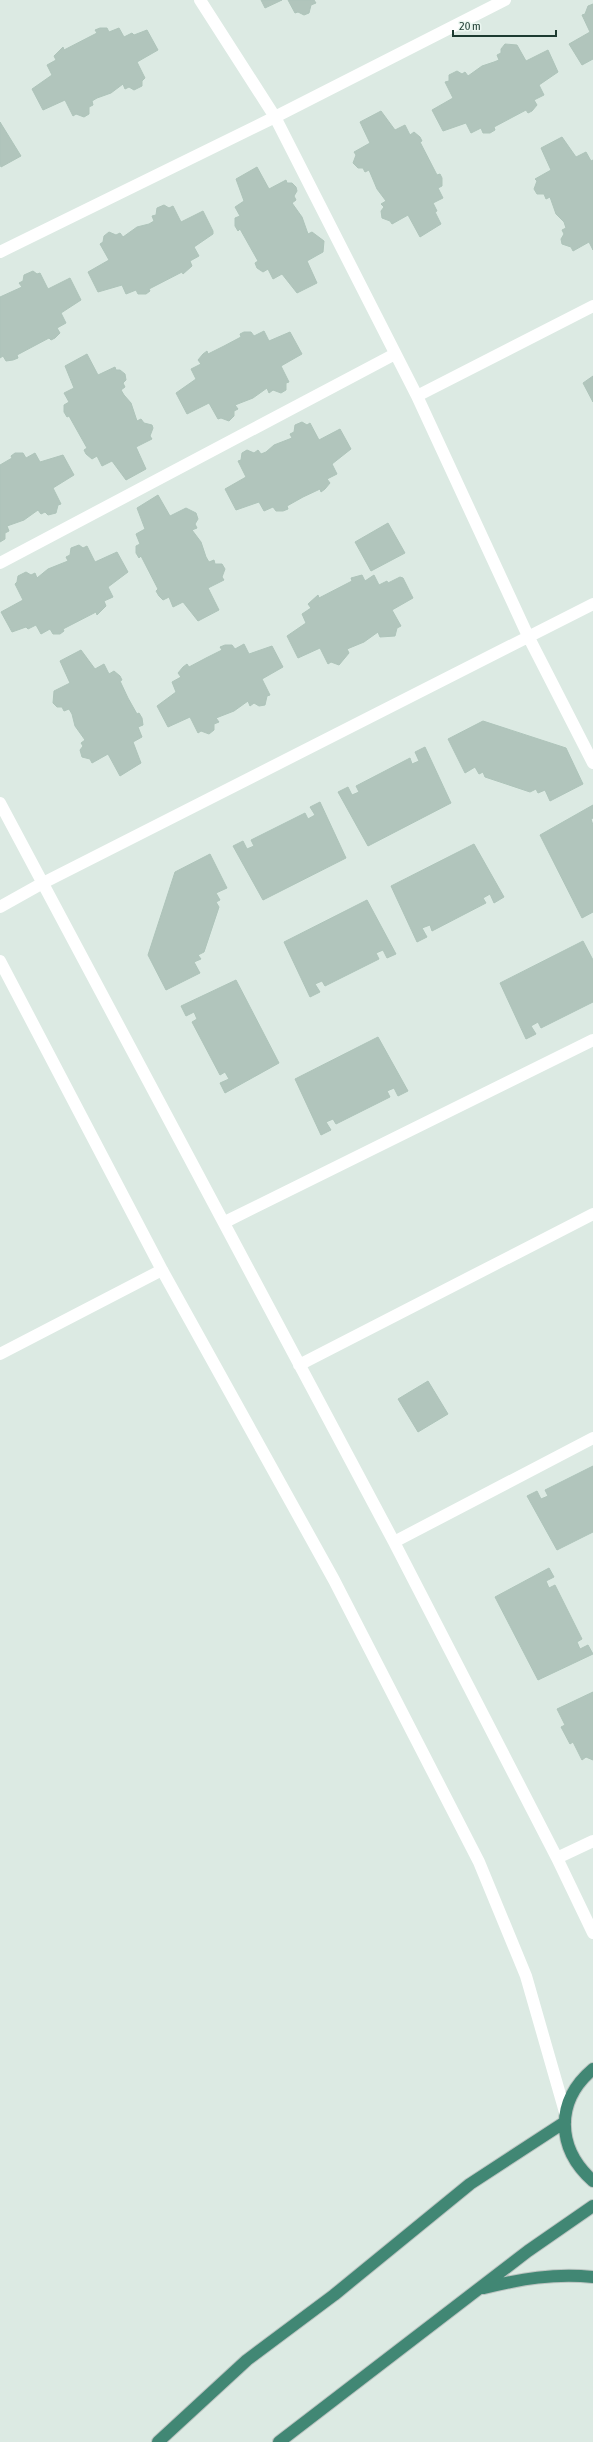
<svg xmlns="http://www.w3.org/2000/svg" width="593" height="2442" viewBox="0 0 593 2442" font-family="'Asap Condensed',sans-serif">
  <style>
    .building { fill: #b1c5bc; stroke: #aec4ba }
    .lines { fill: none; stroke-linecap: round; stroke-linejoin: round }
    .trunk-casing { stroke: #bbc4c1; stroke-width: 14 }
    .minor { stroke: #fff; stroke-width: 12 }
    .trunk { stroke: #418774; stroke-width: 12 }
  </style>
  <rect width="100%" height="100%" fill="#dceae3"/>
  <path class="building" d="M261,0H282L265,8Z
    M288,0H314L316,3L311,5L309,13L304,15L298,12L295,13Z
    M593,4V59L582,65L569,44L590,32L582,15L585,14L588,6Z
    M100,28H107L109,32L119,28L124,37L132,33L134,35L147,30L158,50L137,62L145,78L142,81V86L134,90L129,87L125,89L123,84L111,93L97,98L92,101L93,105L89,107V114L84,117L76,114L73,116L65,100L43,110L32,89L52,75L47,65L56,60L54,56L63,47L64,50L97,33L95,30Z
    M505,44L517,45L526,61L548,50L558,72L539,85L544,95L534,100L537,105L532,111L528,113L526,110L494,127L495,130L490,133H483L481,128L471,133L466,123L443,131L432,110L453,98L445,82L449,81V75L457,71L462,74L465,72L468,76L482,66L494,62L499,60L497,55L501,53V49Z
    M381,111L395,130L405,125L410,135L414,132L420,137L422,141L420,142L437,175L440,174L442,178V186L438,188L443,198L433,203L437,211L435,212L441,224L420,237L408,215L392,224L390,221L382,218L381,211L384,207L381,204L386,201L377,189L369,170L365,172L363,168H358L353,163L356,155L354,152L370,143L360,122Z
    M0,122L21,156L1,167L0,165Z
    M562,137L576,157L586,152L591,161L593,160V250L589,242L573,251L571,247L562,244L561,239L564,234L562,230L566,228L564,222L556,214L550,197L546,199L544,194H537L534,189L537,181L535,179L551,170L541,148Z
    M257,167L269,189L286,180L287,183H292L296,187L297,191L294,196L296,200L292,203L302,217L308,234L312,232L324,241L323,252L307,261L317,283L297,293L282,274L273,279L268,269L263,272L257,268L255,263L258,261L240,229L238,231L235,226V218L240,216L235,207L244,201L236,179Z
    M164,205L169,208L173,206L181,222L203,211L213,231V234L194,247L199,256L190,261L192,266L183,274L182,272L149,289L150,291L146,294H138L136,290L126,294L122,285L98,292L88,272L109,260L100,244L103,242L104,236L109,232L116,235L120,233L123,237L137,227L149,224L154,221L152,216L156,215L157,208Z
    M33,271L37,274L40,273L48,289L70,278L81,300L61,313L66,323L57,328L60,333L55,338L51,340L49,338L17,355L18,358L13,360L6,361L3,356L0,358V297L22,287L19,283L23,281L24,275Z
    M264,331L269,341L290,332L302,354L281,366L289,382L286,383V390L281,393L273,390L269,393L267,388L253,398L235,405L238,409L234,411V416L229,421L221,418L218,419L209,403L187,414L176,393L196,379L191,369L201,364L198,360L203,354L207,351L208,354L224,346L241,337L240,334L244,332H251L254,336Z
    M87,354L98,375L115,367L116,370H120L125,374L126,380L123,383L125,387L121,390L124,395L131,403L137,421L141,419L144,423L152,425L153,428L150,436L152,439L136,447L146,469L126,480L112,461L102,466L97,456L92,459L86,454L84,450L87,448L69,416L67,417L64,412V405L69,402L64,393L74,388L65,366Z
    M593,376V402L583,383Z
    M302,422L307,425L310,423L319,440L340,429L351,449L332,464L337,474L327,479L330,483L325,489L321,492L320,489L303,497L287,506L288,509L283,511H276L273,507L264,511L259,502L236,510L225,489L246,477L238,461L241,460L242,453L247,450L254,453L258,450L261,454L266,452L274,445L292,438L290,434L294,432L295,425Z
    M15,453H23L26,458L35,453L40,462L63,455L74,475L53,488L61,504L58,505L56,513L48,515L45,512L41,514L38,510L24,520L7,526L9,531L5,533V539L0,542V465L12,458L11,456Z
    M158,495L170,516L186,508L196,513L198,519L195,524L197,528L192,530L201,542L206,557L209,562L214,560L215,564H222L225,569L222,577L224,580L208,588L219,610L198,621L183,602L173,607L169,597L163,600L159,596L156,591L158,589L141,556L139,558L136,553V546L140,544L136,534L145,529L137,508Z
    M388,523L405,553L371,571L355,542Z
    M79,545L83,548L87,546L95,562L117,552L128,572L108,587L113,597L104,601L106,606L97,615L96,612L63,629L64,631L60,634H53L50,629L41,634L36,625L28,629L26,627L12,632L1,612L23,600L15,584L17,582L18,576L26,572L31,575L35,573L37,578L48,569L68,561L66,557L70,555L71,548Z
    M362,575L365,581L374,575L379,585L387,581L388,583L400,577L403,578L413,598L392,610L401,626L397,628L395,636L380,637L378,632L364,642L347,649L349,653L339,665L331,662L328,664L320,648L298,658L287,636L306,623L302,614L311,608L308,604L318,595L319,598L352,581L351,578Z
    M244,644L249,654L272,646L283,667L262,679L270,695L267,696L265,705L259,706L254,703L250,706L248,701L234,711L216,718L219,722L214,724V730L209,734L201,731L198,733L190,717L168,727L157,706L176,692L172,682L181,677L178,673L183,667L187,664L189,667L206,658L222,650L220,647L225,645H232L235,649Z
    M81,650L95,669L104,664L109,674L114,671L120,676L122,680L120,681L128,698L137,714L139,713L142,718L143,725L138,727L142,737L133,742L141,763L120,776L108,754L92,763L90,759L82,757L80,750L83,746L81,743L85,740L75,726L72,714L69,709L64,711L62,707H57L53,703L54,691L70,683L60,661Z
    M483,721L566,748L583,784L550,801L545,790L538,793L536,789L530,792L485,777L483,772L479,774L475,767L465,773L448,739Z
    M425,747L451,803L368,846L338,792L348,787L352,795L359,792L356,786L410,758L412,764L419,761L415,752Z
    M320,802L346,858L263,900L233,846L243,841L247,849L254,846L251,840L305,813L308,819L315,815L310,807Z
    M593,805V818L591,819L593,825V912L582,918L540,835Z
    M474,844L504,897L494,903L490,894L483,898L486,903L432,931L430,925L422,928L427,937L417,942L391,886Z
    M210,854L227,888L216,893L220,900L216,902L219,907L204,952L198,955L201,959L194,962L200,973L166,990L148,955L175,872Z
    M367,900L396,954L387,958L383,950L376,953L379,959L325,986L322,981L315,984L320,992L310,997L284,942Z
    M583,941L593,960V1002L541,1028L538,1022L531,1026L536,1034L526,1039L500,983Z
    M236,980L279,1063L225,1093L220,1083L229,1079L225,1072L220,1075L192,1022L197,1019L194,1012L186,1016L181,1006Z
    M378,1037L408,1091L398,1096L394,1088L387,1091L390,1097L336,1124L333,1119L326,1122L331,1130L321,1135L295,1079Z
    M428,1381L448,1414L418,1432L398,1399Z
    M593,1466V1532L557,1550L527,1496L537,1491L541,1499L548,1496L545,1490Z
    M549,1568L554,1577L546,1581L549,1588L555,1585L582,1639L577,1642L580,1649L588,1645L593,1654L538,1680L495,1597Z
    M593,1692V1760L586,1757L582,1760L573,1742L570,1744L561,1727L565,1725L557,1709Z"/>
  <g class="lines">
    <g class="trunk-casing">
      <path id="trunk" d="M593,2069C555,2101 556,2148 593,2181
        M484,2288C520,2279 555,2273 593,2277
        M158,2442L247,2360L334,2295L470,2184L565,2122
        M279,2442L528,2251L593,2206"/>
    </g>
    <path class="minor" d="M200,0L275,117L417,396L528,636L593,763
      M0,252L275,117L505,0
      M417,396L593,306
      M0,563L395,354
      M0,803L394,1542L557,1858L593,1933
      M0,907L41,884L593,604
      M0,961L162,1270L334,1580L479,1862L526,1976L565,2112
      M225,1222L593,1040
      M0,1354L162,1270
      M299,1365L593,1214
      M394,1542L593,1438
      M557,1858L593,1841"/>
    <use href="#trunk" class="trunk"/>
  </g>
  <path d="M453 30v6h103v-6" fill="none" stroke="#1d3b31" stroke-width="2"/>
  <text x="459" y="30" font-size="12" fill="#1d3b31" stroke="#ecf7f1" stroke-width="3" paint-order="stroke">20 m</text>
</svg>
